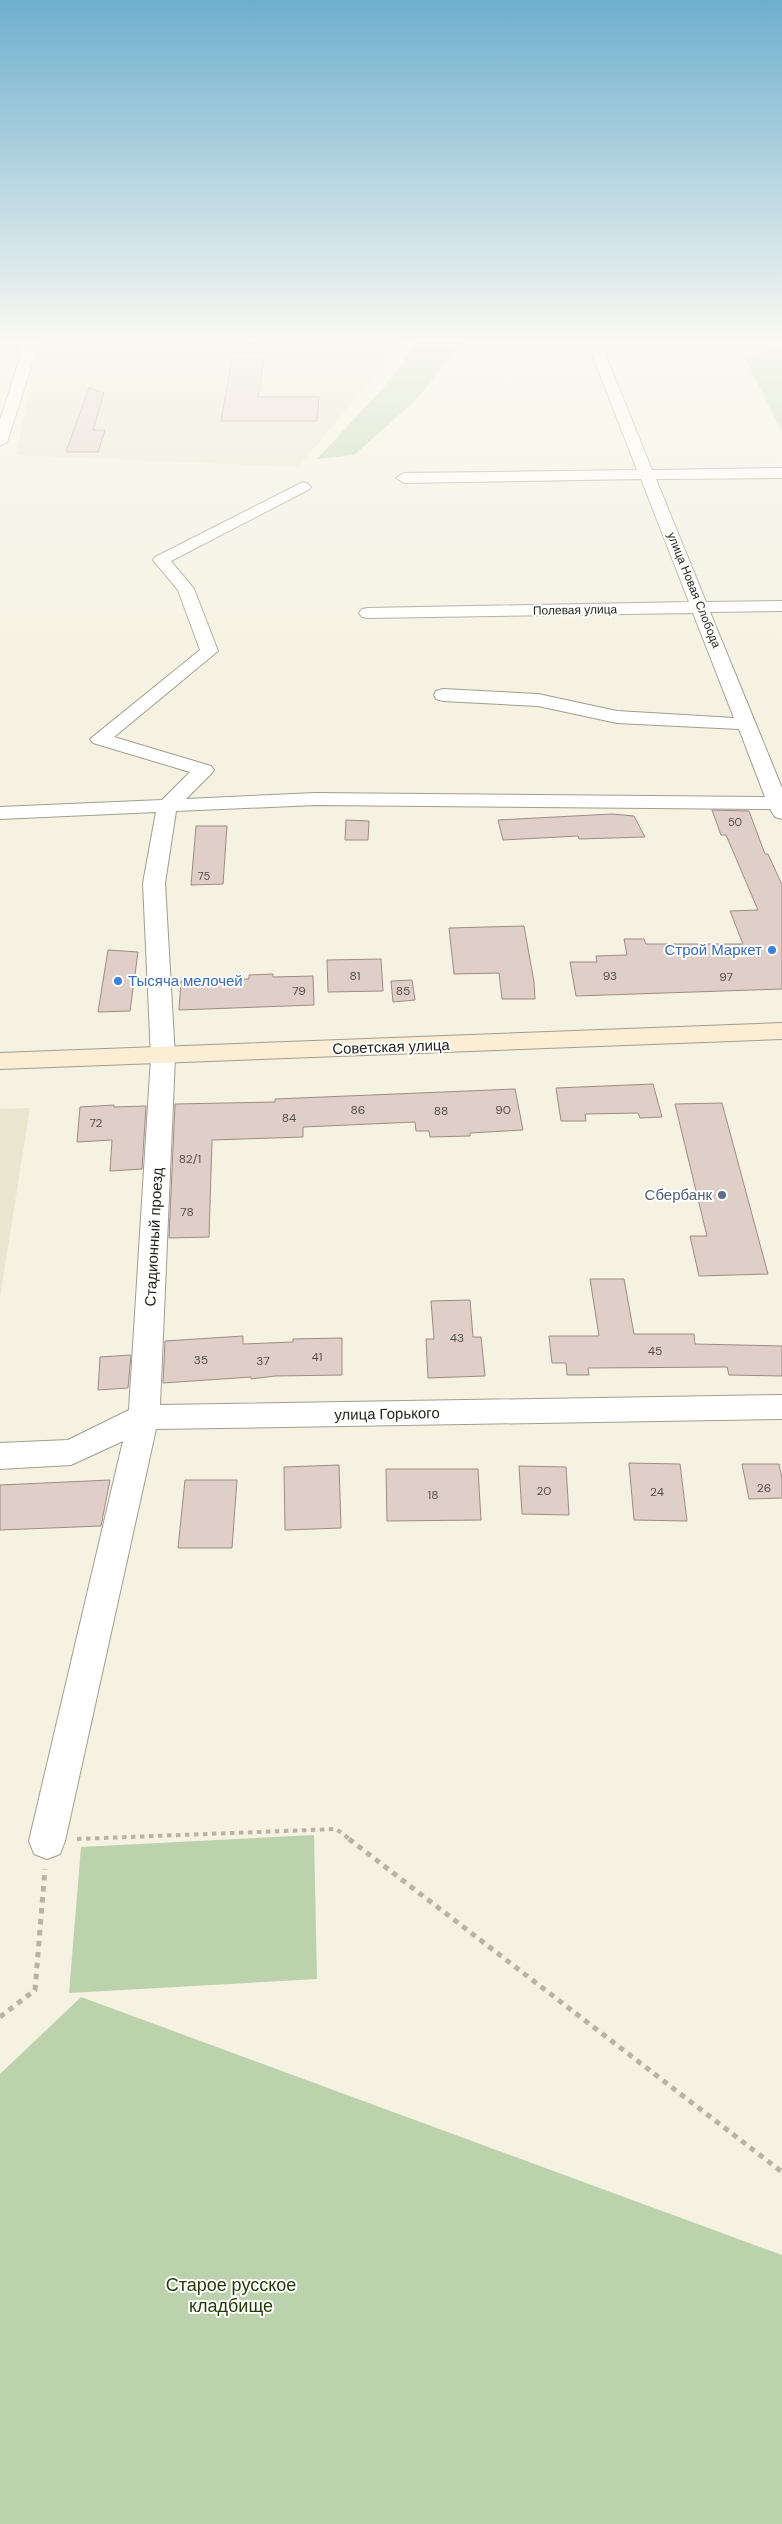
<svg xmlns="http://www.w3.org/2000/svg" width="782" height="2524" viewBox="0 0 782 2524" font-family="'DM Sans',sans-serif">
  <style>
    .built { fill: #eae5ce }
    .green { fill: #bcd2ac }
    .building { fill: #e0cfc8; stroke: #9c8c85 }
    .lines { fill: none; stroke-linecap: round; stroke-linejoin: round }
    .street-casing { stroke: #a19e8f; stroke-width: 2 }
    .secondary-casing { stroke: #a19e8f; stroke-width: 2 }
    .path-far1 { stroke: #b7b4a7; stroke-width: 4; stroke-dasharray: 4.5 4.5; stroke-linecap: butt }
    .path { stroke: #b7b4a7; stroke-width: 5; stroke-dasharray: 5.5 5.5; stroke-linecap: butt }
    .street { fill: #fff; fill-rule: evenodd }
    .secondary { fill: #fceed5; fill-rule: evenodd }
    .shop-dot { fill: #3f7fe0; stroke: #fff; stroke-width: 2 }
    .service-dot { fill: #5c6f8a; stroke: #fff; stroke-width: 2 }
    .labels { text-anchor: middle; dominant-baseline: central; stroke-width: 4; stroke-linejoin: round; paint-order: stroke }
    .far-number-label { font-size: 11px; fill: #545049 }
    .far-street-label { font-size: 12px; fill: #26251f; stroke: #fff }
    .number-label { font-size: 12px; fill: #545049 }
    .shop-label { font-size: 15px; fill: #366cbe; stroke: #fff; text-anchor: end }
    .street-label { font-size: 15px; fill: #26251f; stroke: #fff }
    .service-label { font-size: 15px; fill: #4e5e75; stroke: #fff; text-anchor: end }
    .near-park-label { font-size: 18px; fill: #1f3900; stroke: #fff }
  </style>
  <rect width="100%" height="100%" fill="#f5f2e2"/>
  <path class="built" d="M35,341H404L298,467L16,455L39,344Z
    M30,1108L0,1297V1109Z"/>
  <path class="green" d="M418,341H463L416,400L354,455L317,459L384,387Z
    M782,344V431L745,359Z
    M314,1835L317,1979L69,1993L81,1847Z
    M81,1997L782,2255V2524H0V2074Z"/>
  <path class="building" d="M232,359H264L258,397H319L317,421H221Z
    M89,388L104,393L93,430H105L98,452H66Z
    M712,810L749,811L765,854H768L782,885V989L576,996L570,962H597L596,956L627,955L624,939H644L646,944H743L730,911L758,910L726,835H721Z
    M612,814L634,816L645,837L579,839L578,836L503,840L498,820Z
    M346,820L369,821L368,840H345Z
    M196,826H227L223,884L191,885Z
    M524,926L534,982L535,999H502L499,973L454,974L449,928Z
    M108,950L138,952L130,1011L98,1012Z
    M381,959L383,991L328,992L327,960Z
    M273,974V977L313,976L314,1005L179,1010L181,981L249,979V975Z
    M412,980L415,1000L393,1002L391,981Z
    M653,1084L662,1117L640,1118L638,1113L585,1114L586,1121H561L556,1088Z
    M515,1089L523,1130L470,1133V1136L430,1137L429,1131H416L415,1122L303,1127V1137L212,1140L209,1237L169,1238L175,1104L275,1102V1099Z
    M722,1103L768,1274L699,1276L690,1236H707L675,1104Z
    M114,1105V1107L146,1106L142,1169L110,1171L112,1140L77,1142L80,1107Z
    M590,1279H624L634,1334H694L695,1344L782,1346V1376L729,1375L727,1367L588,1368L589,1375H567L566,1363H552L549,1336H599Z
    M470,1300L473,1337H481L485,1376L428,1378L426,1339H434L431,1301Z
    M243,1336V1344L293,1342V1339L342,1338V1375L275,1376L251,1379V1377L163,1383L165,1341Z
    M131,1355L128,1388L98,1390L100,1357Z
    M629,1463L680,1464L687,1521L634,1520Z
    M742,1464H779L782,1478V1498L749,1499Z
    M339,1465L341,1528L285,1530L284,1467Z
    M519,1466L566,1467L569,1515L522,1514Z
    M386,1469H478L481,1520L387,1521Z
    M110,1480L101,1526L0,1530V1485Z
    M185,1480H237L232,1548H178Z"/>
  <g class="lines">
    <g class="street-casing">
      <path id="street" d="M16,341H29L35,355L7,442L0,446V420L21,355Z
        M587,341H600L652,470L782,468V478L656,479L706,602L782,601V611L710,612L782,788V819L775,817L770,809L316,805L176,811L165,883L175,1057L160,1405L782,1395V1419L156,1429L65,1841L60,1854L47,1859L34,1854L29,1841L123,1441L71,1465L0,1469V1443L68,1440L129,1410L151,1057L143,883L156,812L0,819V807L162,800L190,772L93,743L90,739L200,650L178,590L153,560L155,557L303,482L308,484L311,487L308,490L171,561L194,589L218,651L114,737L211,766L214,770L211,774L186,799L316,793L765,797L739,729L617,723L538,706L443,701L436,699L434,695L436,691L443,689L538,694L617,711L734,718L693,613L368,618L362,617L359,613L362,609L368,608L689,602L641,479L404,483L396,478L404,473L637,470Z"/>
    </g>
    <g class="secondary-casing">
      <path id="secondary" d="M782,1023V1039L0,1069V1053Z"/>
    </g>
    <path class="path-far1" d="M77,1839L336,1829L351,1840"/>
    <path class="path" d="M349,1839L782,2172
      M0,2017L35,1990L45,1869"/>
    <use href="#street" class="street"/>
    <use href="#secondary" class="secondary"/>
  </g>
  <linearGradient id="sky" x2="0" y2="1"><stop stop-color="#6eafce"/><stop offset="0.49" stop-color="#faf9f2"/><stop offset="1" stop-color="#faf9f2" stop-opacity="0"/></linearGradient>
  <rect width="782" height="694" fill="url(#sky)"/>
  <g class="shop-dot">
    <circle cx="772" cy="950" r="5"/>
    <circle cx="118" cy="981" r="5"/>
  </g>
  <circle class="service-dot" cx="722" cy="1195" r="5"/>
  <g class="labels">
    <g class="far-number-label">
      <text x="735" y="822">50</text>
      <text x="204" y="876">75</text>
    </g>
    <g class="far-street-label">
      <text transform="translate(694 590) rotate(68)">улица Новая Слобода</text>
      <text transform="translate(575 610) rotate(-1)">Полевая улица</text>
    </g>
    <g class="number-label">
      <text x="355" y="976">81</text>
      <text x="610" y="976">93</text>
      <text x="726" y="977">97</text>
      <text x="299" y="991">79</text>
      <text x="403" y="991">85</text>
      <text x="358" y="1110">86</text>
      <text x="503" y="1110">90</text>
      <text x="441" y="1111">88</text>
      <text x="289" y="1118">84</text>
      <text x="96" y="1123">72</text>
      <text x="190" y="1159">82/1</text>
      <text x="187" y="1212">78</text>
      <text x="457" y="1338">43</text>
      <text x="655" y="1351">45</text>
      <text x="317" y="1357">41</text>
      <text x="201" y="1360">35</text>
      <text x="263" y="1361">37</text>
      <text x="764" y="1488">26</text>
      <text x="544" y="1491">20</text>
      <text x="657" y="1492">24</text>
      <text x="433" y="1495">18</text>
    </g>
    <g class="shop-label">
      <text x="762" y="950">Строй Маркет</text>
      <text x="128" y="981" text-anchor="start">Тысяча мелочей</text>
    </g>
    <g class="street-label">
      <text transform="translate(391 1047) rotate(-2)">Советская улица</text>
      <text transform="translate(154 1237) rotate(-87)">Стадионный проезд</text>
      <text transform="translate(387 1414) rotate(-1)">улица Горького</text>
    </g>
    <g class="service-label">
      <text x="712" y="1195">Сбербанк</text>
    </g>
    <g class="near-park-label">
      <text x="231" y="2285">Старое русское<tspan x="231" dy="21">кладбище</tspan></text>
    </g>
  </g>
</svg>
